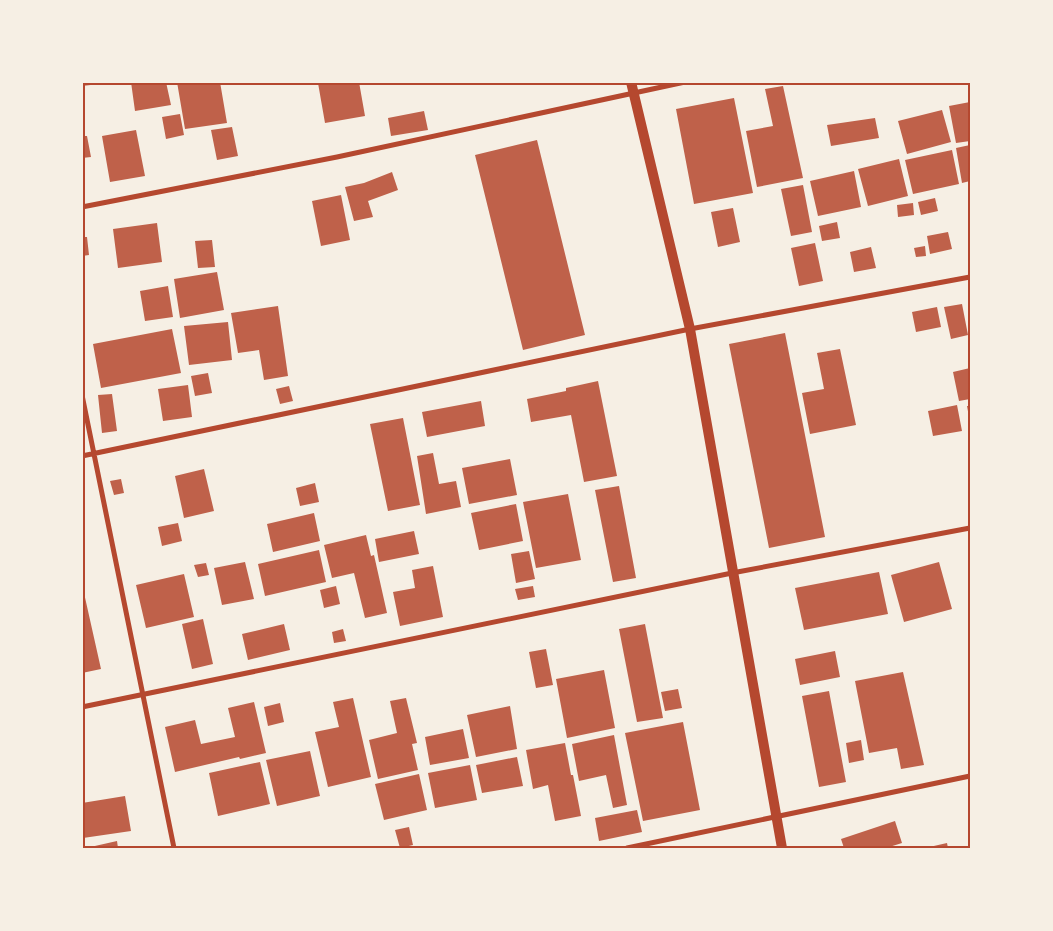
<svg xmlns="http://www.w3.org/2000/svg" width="1053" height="931" viewBox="0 0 1053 931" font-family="Cabin,sans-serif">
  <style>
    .building { fill: #bf614a }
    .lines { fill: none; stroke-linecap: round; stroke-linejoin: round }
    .minor { stroke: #b5482f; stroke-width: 5 }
    .secondary { stroke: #b5482f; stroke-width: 10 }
    .neatline { fill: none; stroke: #b5482f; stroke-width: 2 }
  </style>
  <rect width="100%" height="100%" fill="#f6efe4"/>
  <path class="building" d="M82,82H98L99,84L82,86Z
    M131,82H166L171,105L135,111Z
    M177,82H220L227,123L185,129Z
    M322,82H359L365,116L325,123L318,83Z
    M783,86L803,178L757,187L746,131L773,126L765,89Z
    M734,98L753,193L694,204L676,109Z
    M970,102V141L956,143L949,106Z
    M942,110L951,142L907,154L898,121Z
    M424,111L428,130L391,136L388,118Z
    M180,114L184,135L166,139L162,117Z
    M875,118L879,138L831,146L827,125Z
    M232,127L238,156L217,160L211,130Z
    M136,130L145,176L110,182L102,136Z
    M82,136H87L91,157L82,158Z
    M537,140L585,335L523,350L475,155Z
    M970,145V181L962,183L956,148Z
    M952,150L959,184L913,194L905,160Z
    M899,159L908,196L868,206L858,169Z
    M854,171L861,207L818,216L810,181Z
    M392,172L398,190L368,201L373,217L354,221L345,187L364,183Z
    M803,185L812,232L791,236L781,189Z
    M341,195L350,240L321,246L312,201Z
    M935,198L938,211L921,215L918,202Z
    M913,203L914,215L898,217L897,205Z
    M733,208L740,242L718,247L711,212Z
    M837,222L840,238L822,241L819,226Z
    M157,223L162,262L118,268L113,229Z
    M948,232L952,249L930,254L927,236Z
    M82,237H87L89,255L82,256Z
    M212,240L215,267L198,268L195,241Z
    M815,243L823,281L799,286L791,248Z
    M925,246L926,256L916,257L914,248Z
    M871,247L876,268L854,272L850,252Z
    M217,272L224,310L180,318L174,279Z
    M168,286L173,317L145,321L140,291Z
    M962,304L968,335L951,339L944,307Z
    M278,306L288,376L264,380L259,350L238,353L231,313Z
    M937,307L941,327L916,332L912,312Z
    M228,322L232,360L189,365L184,326Z
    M172,329L181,373L101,388L93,344Z
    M785,333L825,537L769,548L729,344Z
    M840,349L856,425L810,434L802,393L824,389L817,353Z
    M970,368V399L959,401L953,372Z
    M208,373L212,393L195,396L191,376Z
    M598,381L617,476L584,482L571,415L531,422L527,399L566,391V388Z
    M188,385L192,417L163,421L158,389Z
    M289,386L293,401L280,404L276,389Z
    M112,394L117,431L102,433L98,395Z
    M481,401L485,426L427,437L422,412Z
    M957,405L962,431L933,436L928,411Z
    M967,406H970V422Z
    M403,418L420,505L388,511L370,424Z
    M433,453L439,484L456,481L461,507L426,514L417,456Z
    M510,459L517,495L469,504L462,468Z
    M204,469L214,511L184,518L175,476Z
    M121,479L124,493L114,495L110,481Z
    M315,483L319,502L300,506L296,488Z
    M619,486L636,578L613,582L595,490Z
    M568,494L581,560L536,568L523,502Z
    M516,504L523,541L479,550L471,513Z
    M314,513L320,541L273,552L267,524Z
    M178,523L182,541L162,546L158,527Z
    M414,531L419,554L379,562L375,539Z
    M366,535L371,556L374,555L387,613L365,618L354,573L332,578L324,545Z
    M319,550L326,582L265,596L258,564Z
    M529,551L535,579L516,583L511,554Z
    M245,562L254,599L222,605L214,568Z
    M939,562L952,609L904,622L891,575Z
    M206,563L209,575L198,577L194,565Z
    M433,566L443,617L400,626L393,592L415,588L412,570Z
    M879,572L888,614L804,630L795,588Z
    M184,574L194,617L146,628L136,585Z
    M336,586L340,604L324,608L320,590Z
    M533,586L535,597L518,600L515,589Z
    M84,593L101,669L82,673V594Z
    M203,619L213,664L192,669L182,624Z
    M284,624L290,650L248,660L242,634Z
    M645,624L663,718L637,722L619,629Z
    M343,629L346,641L334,643L332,632Z
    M546,649L553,685L536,688L529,652Z
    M835,651L840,677L800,685L795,659Z
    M604,670L615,728L567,738L556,679Z
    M903,672L924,765L901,769L897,748L869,753L855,681Z
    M678,689L682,708L665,711L661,692Z
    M829,691L846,782L819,787L802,696Z
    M353,698L371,777L328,787L315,732L339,727L333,702Z
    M406,698L417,743L412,744L418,770L378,779L369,740L397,733L390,701Z
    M254,702L266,753L240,759L239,757L175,772L165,727L195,720L201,744L235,737L228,708Z
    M280,703L284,722L268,726L264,707Z
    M510,706L517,749L476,757L467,715Z
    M683,722L700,810L643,821L625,733Z
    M463,729L469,758L430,765L425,737Z
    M614,735L627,805L613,808L606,775L579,781L572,744Z
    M861,740L864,760L849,763L846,743Z
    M565,743L571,775H573L581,816L555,821L548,785L533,789L526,750Z
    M310,751L320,796L277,806L266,760Z
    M517,757L523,786L482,793L476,765Z
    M260,762L270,804L218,816L209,773Z
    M470,765L477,800L435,808L428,773Z
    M419,774L427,810L384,820L375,784Z
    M125,796L131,831L83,838L82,803Z
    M637,810L642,832L599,841L595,818Z
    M895,821L902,843L886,848H844L841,839Z
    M409,827L413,845L400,848L395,830Z
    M117,841L118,848H86Z
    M947,843L948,848H925Z"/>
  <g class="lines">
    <path class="minor" d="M82,207L337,157L685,82
      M82,395L174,848
      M82,456L690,329L970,277
      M82,707L732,573L970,528
      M627,848L970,776"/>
    <path class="secondary" d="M631,82L690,329L782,848"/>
  </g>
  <rect width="1053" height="931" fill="none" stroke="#f6efe4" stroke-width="168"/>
  <rect x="84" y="84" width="885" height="763" class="neatline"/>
</svg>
